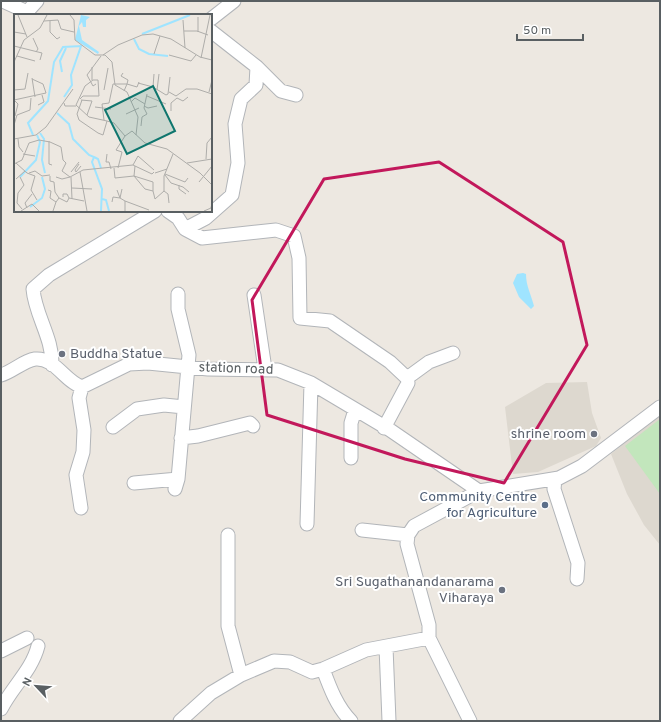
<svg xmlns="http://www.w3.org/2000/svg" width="661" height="722" viewBox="0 0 661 722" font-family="Overpass,sans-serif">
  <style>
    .education { fill: #ddd8cf }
    .green { fill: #c2e6bc }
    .water { fill: #9fe4ff }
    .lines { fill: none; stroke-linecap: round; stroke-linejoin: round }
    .minor-casing { stroke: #b2b5b9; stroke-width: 15 }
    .minor { stroke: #fff; stroke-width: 13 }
    .marked { fill: none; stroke: #c2185b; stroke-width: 3; stroke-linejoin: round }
    .worship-dot { fill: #6b7280; stroke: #fff; stroke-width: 1.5 }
    .service-dot { fill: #5c6f8a; stroke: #fff; stroke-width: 1.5 }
    .labels { text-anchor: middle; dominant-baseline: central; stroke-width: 4; stroke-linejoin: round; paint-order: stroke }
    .worship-label { font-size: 14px; fill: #5b616d; stroke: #fff; text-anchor: end }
    .street-label { font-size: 14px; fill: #595f62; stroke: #fff }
    .service-label { font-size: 14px; fill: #4e5e75; stroke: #fff; text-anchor: end }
    .inset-river { fill: none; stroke: #9fe4ff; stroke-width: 2 }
    .inset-road { fill: none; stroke: #aeadaa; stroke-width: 1 }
    .view { fill: #0f766e; fill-opacity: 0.15; stroke: #0f766e; stroke-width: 2 }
    .inset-edge { fill: none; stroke: #595f62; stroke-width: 2 }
  </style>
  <rect width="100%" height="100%" fill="#ede8e1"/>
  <path class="education" d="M587,382L592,413L601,438L596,446L538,472L513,474L505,407L546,383Z
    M660,413V545L644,525L627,494L611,454Z"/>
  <path class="green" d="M660,419V494L625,446Z"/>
  <path class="water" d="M523,273L526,274C526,286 531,294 534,306L531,309L519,297L513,283L517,274Z"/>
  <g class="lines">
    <g class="minor-casing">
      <path id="minor" d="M3,1L27,12L37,1
        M211,19L234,1
        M211,31L257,67L281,91L296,95
        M168,211L178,218L185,229L202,238L276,230L294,236L299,258L300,318L330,321L390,362L407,378
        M185,229L206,218L232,195L238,163L235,124L241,99L256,85L257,67
        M254,295L265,369
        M52,365C53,338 35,315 33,289L49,275L155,211
        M1,375C12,372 23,361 35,359C55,357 65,382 82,387L129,364L148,363L208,369L278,370L311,383L390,430L479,491
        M113,427L137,409L164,405L184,407
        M384,428L408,383L407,378L429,362L453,353
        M181,438L198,436L250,423L253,426
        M351,458V423L355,410
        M555,479L554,489L578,563L577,579
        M134,483L178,479
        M175,489L178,479L189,355L178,309V294
        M81,508L76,475L83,452L84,430L79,398L82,387
        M307,524L311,383
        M362,530L408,535
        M228,535V626L241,675
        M429,638L470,721
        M386,647L389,721
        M1,651L27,638
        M323,669C330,688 337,707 351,721
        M1,709C12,687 32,670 38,646
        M180,721L211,693L241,675L274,661L290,662L312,672L323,669L366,650L429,638V625L407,544L408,535L414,526L479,491L559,478L582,466L660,407"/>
    </g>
    <use href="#minor" class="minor"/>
  </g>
  <path class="marked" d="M439,162L563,242L587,345L504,483L405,459L267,415L252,300L324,179Z"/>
  <g class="worship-dot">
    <circle cx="62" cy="354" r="4"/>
    <circle cx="594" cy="434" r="4"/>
    <circle cx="502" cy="590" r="4"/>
  </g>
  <circle class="service-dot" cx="545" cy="505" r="4"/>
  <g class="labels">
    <g class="worship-label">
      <text x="70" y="354" text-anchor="start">Buddha Statue</text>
      <text x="586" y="434">shrine room</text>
      <text x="494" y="582">Sri Sugathanandanarama<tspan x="494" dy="16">Viharaya</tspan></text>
    </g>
    <g class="street-label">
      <text transform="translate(236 369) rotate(2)">station road</text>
    </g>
    <g class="service-label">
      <text x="537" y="497">Community Centre<tspan x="537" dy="16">for Agriculture</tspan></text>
    </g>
  </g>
  <g transform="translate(14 14)">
    <rect width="198" height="198" fill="#ede8e1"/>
    <path d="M67,1L76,3L72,6V13H69L68,8L65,12L68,26L85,38L84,40L61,26Z" fill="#9fe4ff"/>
    <path class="inset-river" d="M128,20L176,1M120,25L125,35L135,40L154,42M48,58L46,47L52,34M43,99L55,110L59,125L75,141L80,143L78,148L88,175L87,197M26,119L30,125L28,146L31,159M19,121L14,109L34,87L40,48L49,33L67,32L57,61L58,71L50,83M80,143L84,145L87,154M6,163L22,146L26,128L23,121M88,185L92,186L95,197M16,193L28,184L31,175L28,163"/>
    <path class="inset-road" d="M4,1L13,23M56,1L60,6L61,26L81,41H91L98,48L101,71L113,78L124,103L122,121M184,3V18M169,6L171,34M30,7L44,6L47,15L60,18M36,7V18L43,25L46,23M170,17H183L194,21M0,18L12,20M19,24L24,35L22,38M0,32L28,39L26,46M140,40L146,22M89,41L104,31L128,21L139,20L157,25L186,43L198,46M155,41L177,47L182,41M3,42L21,47M187,44L196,1M0,48L10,26L26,14L33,1M78,53V66M109,59L107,62L114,66L113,70L123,73L125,68M18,64L21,83M124,69L139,73L152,81L154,80L156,63M82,70L79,72L73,61L87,42M139,73L140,60M0,76L11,75L14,59M90,76L94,54M143,76L145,60M155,78L162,82L172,75H183L198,80M195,78L198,66M133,82L152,90M163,84L169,87L174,83M66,85L69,82H85L84,66H79L71,72L62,91L75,103L93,107M0,86L32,79L29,70L18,65M0,86L4,90L1,102M67,86L78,87L73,101M68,86L63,100L65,106L84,119L89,121L93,107L100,109L111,122L118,117L131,129L153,135L186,159L198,171M117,88L121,84L131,90M50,89L51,92H62M24,91L30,88L28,81M130,92L134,94L143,92M81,93L97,95M157,97V89L163,84M112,100L125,94M90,106L88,90L95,89L99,70H113L110,77M0,111L3,101L16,96L17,84M127,112L128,103L133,100L130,94L133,80M0,125L22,121L32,113L59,75M4,125L5,133L9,138M35,127V150L38,151M9,140L21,142M93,140L92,148H95L97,155M192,145L193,129L198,123M2,149L13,159L21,162L17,176L23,186M173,149L198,145M0,150L8,146L15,129L25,126L36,128L47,133L49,146L52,149L48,157L56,163L69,156L119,151L121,152L120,162L139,168V177M65,150L61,156L62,158L67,152M119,151L124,142L140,156M121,152L138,160L140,158M100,154L101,164L120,162L131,175L139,177L141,185L150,177V162L159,140M104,154L108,138L102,136L111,122M57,158L65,148M66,158L73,197M15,159L21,157L28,162L36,161M141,159L153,155M151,160L171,168L174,164M151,161L157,169L169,173L175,178M36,162V167L40,168L41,178L45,184L42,188M6,163L10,171L4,179L3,189L8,195M42,163L48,165L56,163M57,163L58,185M2,165L11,157M185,168L198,152M165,171V175L172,180M58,174L78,175M108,175L106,184L111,187V197M34,176L37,177L36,184L42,188L39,197M150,177L154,180L155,189M49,183V180H53L55,184L70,187M45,184L53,188L55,184M111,187L135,196M98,188L99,183L106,184L103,176M13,194L11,189L18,180M7,197L18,190L25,197M190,197L197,194L198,189"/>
    <path class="view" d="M139,72L161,117L113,140L91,96Z"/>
    <rect width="198" height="198" class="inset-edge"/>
  </g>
  <rect width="661" height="722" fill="none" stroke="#595f62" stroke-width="4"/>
  <g transform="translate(36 686) rotate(296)" stroke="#ffffff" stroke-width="3" paint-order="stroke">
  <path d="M0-3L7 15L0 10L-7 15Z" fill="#595f62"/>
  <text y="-6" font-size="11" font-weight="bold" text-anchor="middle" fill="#595f62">N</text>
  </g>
  <path d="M517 34v6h66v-6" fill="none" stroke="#595f62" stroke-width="2"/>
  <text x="523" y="34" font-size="12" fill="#595f62" stroke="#ffffff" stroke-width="3" paint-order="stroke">50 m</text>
</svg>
